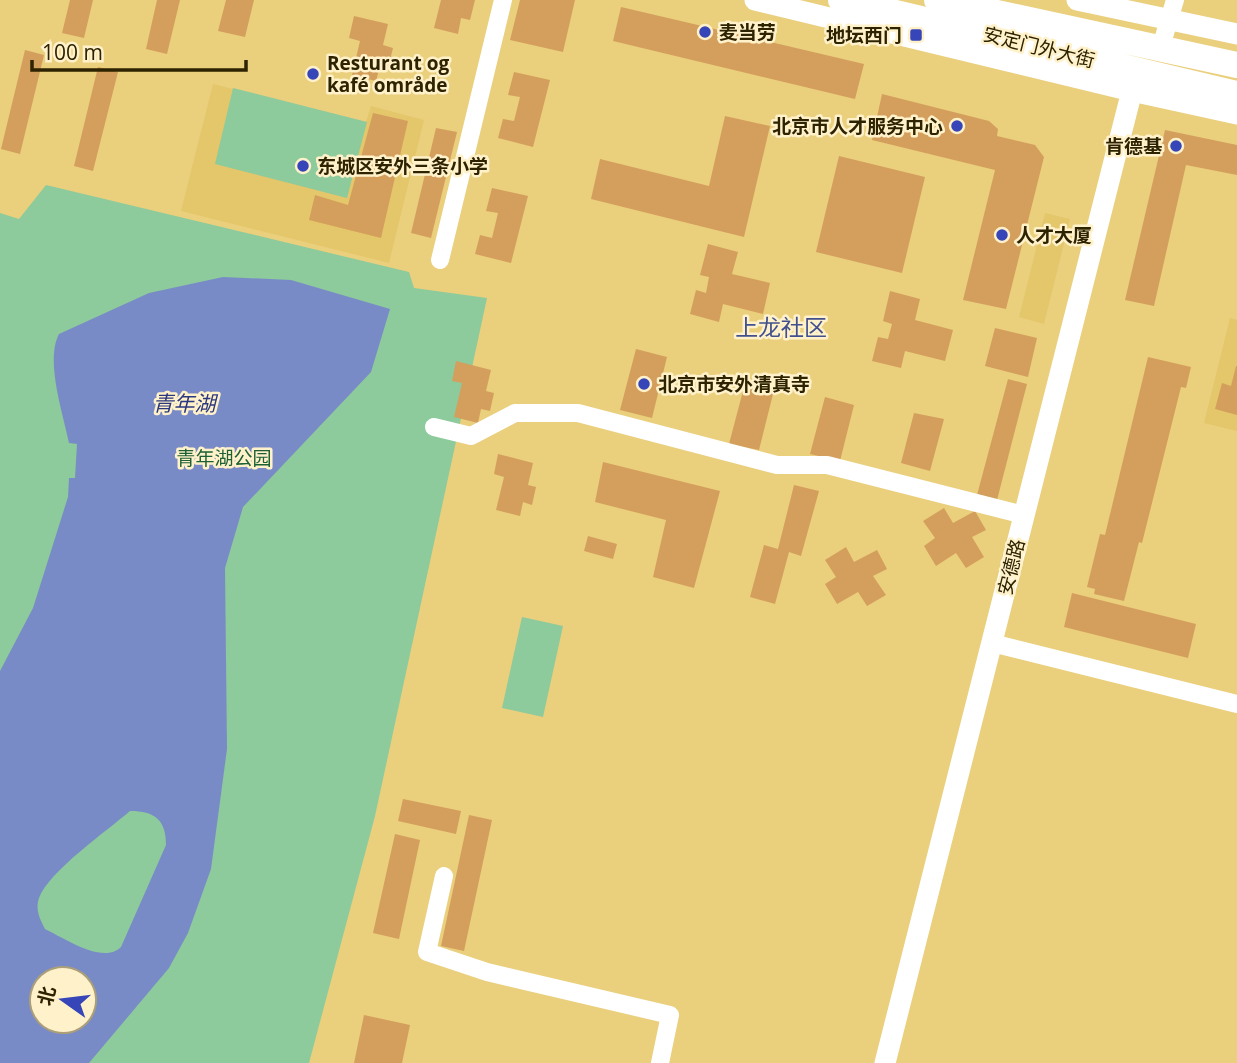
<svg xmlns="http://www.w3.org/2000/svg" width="1237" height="1063" viewBox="0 0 1237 1063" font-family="'Open Sans','Noto Sans SC',sans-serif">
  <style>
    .built { fill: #e4c66b }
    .green { fill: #8dca9c; fill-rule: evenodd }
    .water { fill: #798bc6; fill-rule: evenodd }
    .building { fill: #d49f5c }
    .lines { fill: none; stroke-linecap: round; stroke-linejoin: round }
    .minor { stroke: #fff; stroke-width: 18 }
    .tertiary { stroke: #fff; stroke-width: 21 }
    .primary { stroke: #fff; stroke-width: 26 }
    .poi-dot { fill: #3645b8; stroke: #fff1ca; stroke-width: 2.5 }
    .labels { text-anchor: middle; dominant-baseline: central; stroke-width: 5; stroke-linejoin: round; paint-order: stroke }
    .poi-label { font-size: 19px; font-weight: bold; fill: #2d2300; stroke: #fff1ca; text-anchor: start }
    .street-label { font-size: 19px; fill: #2d2300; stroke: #fff1ca }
    .park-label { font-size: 19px; fill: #1e6035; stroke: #fff1ca }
    .water-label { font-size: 21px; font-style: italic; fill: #2a387f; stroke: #fff1ca }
    .quarter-label { font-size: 23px; fill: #42518d; stroke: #fff1ca }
  </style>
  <rect width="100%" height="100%" fill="#eacf7d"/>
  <path class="built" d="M213,84L366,122L371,106L424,120L389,263L181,211Z
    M1045,213L1070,219L1044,324L1019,317Z
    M1230,318L1237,320V431L1204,423Z"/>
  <path class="green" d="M233,88L367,122L347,198L215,164Z
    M46,185L409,272L414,288L487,298L375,816L309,1063H0V213L19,219ZM42,979H84V1021H42Z
    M522,617L563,626L543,717L502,708Z"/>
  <path class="water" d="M223,277L291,280L390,309L371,372L243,507L225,568L227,749L211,869L188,933L169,968L89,1063H0V671L33,608L68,497L69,478H75L77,444L69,443C63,413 45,361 59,334L149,293ZM130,811C155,811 166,820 166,845L121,947C103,965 64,938 45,929C40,919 35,910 39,898C49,871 107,831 130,811ZM42,979H84V1021H42Z"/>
  <path class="building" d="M70,0H93L84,38L62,33Z
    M157,0H180L167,54L146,49Z
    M226,0H254L245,37L218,31Z
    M441,0H475L470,20L461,18L458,34L434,28Z
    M520,0H575L563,52L510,40Z
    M621,7L864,64L855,99L613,41Z
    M354,16L388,24L383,45L393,48L388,68L380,66L376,81L352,75L360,41L349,38Z
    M25,50L44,55L20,154L1,149Z
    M98,67L118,72L93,171L74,166Z
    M514,72L550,80L533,147L498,138L503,119L514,121L520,97L508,95Z
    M882,94L989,121L998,129L997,136L1035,145L1044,157L1006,309L963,300L995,170L872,140Z
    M373,113L408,121L381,238L309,220L315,195L348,205Z
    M725,116L770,126L744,237L591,199L600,159L709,186Z
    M436,128L457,132L431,238L411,233Z
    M1165,130L1237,145V175L1186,165L1154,306L1125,300Z
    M839,156L925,177L902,273L816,252Z
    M492,188L528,196L511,263L475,254L480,235L492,238L498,213L486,211Z
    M708,244L738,252L732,274L770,283L763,314L723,304L719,322L690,314L696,290L706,293L709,277L700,275Z
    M890,291L920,299L915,320L953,330L945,361L905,351L901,368L872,361L878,337L888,339L892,324L883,321Z
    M995,328L1037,338L1028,377L985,366Z
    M636,349L667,357L652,418L620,410Z
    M1148,357L1191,367L1186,388L1181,387L1142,543L1139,542L1124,601L1094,594L1095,589L1087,587L1100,534L1105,535Z
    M456,361L491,370L486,391L494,393L490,411L481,409L478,423L454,417L462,383L452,381Z
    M1236,366H1237V415L1215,409L1222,383L1231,386Z
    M1008,379L1027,384L997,500L977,495Z
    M744,387L773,394L759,450L729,444Z
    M825,397L854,405L840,461L810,454Z
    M914,413L944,419L930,471L901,463Z
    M498,454L533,463L528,485L536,487L532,505L523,502L520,516L496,510L504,477L494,474Z
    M603,462L720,491L694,588L653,577L666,520L595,502Z
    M794,485L819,491L801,556L789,552L775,604L750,597L764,545L778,549Z
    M944,508L953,523L975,511L986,530L972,537L984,557L966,568L956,553L936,566L924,546L935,538L923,521Z
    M588,536L617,544L613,559L584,551Z
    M846,547L854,562L877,550L887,569L873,576L886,595L867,606L858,592L837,604L825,584L836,577L825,560Z
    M1072,593L1196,624L1188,658L1064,627Z
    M403,799L461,811L456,834L398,821Z
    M469,815L492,820L464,951L441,946Z
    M395,834L420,840L399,939L373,933Z
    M364,1015L410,1025L402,1063H354Z"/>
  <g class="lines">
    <path class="minor" d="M1160,50L1175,0
      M440,260L503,0
      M434,427L471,436L515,413H578L777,465H827L1024,515
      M992,643L1237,704
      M444,876L427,952L487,972L670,1015L660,1063"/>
    <path class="tertiary" d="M755,0L1132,91L1237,114
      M1077,0L1237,34
      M885,1063L1137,71"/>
    <path class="primary" d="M841,0L1237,94
      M937,0L1237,65"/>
  </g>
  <g class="poi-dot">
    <circle cx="705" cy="32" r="7"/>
    <rect x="909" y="28" width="14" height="14" rx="3.5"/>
    <circle cx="313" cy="74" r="7"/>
    <circle cx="957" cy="126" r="7"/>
    <circle cx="1176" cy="146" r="7"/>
    <circle cx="303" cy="166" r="7"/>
    <circle cx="1002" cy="235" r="7"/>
    <circle cx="644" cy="384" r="7"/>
  </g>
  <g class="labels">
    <g class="poi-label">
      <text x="719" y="32">麦当劳</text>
      <text x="902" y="35" text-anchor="end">地坛西门</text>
      <text x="327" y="63">Resturant og<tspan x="327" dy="22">kafé område</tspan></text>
      <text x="943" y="126" text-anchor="end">北京市人才服务中心</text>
      <text x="1162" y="146" text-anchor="end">肯德基</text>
      <text x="317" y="166">东城区安外三条小学</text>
      <text x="1016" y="235">人才大厦</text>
      <text x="658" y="384">北京市安外清真寺</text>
    </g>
    <g class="street-label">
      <text transform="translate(1039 47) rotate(14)">安定门外大街</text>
      <text transform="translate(1011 567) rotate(-76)">安德路</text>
    </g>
    <g class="park-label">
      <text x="224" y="458">青年湖公园</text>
    </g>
    <g class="water-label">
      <text x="184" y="403">青年湖</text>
    </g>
    <g class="quarter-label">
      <text x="781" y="327">上龙社区</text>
    </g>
  </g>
  <g transform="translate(63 1000) rotate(284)"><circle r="33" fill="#fff1ca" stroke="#ab9f79" stroke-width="2"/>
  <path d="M0-5L12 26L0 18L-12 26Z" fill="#3645b8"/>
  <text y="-10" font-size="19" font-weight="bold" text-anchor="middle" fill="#2d2300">北</text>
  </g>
  <path d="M32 60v10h214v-10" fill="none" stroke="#2d2300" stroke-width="3.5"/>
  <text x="42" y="60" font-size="21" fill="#2d2300" stroke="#fff1ca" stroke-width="5" paint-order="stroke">100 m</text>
</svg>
